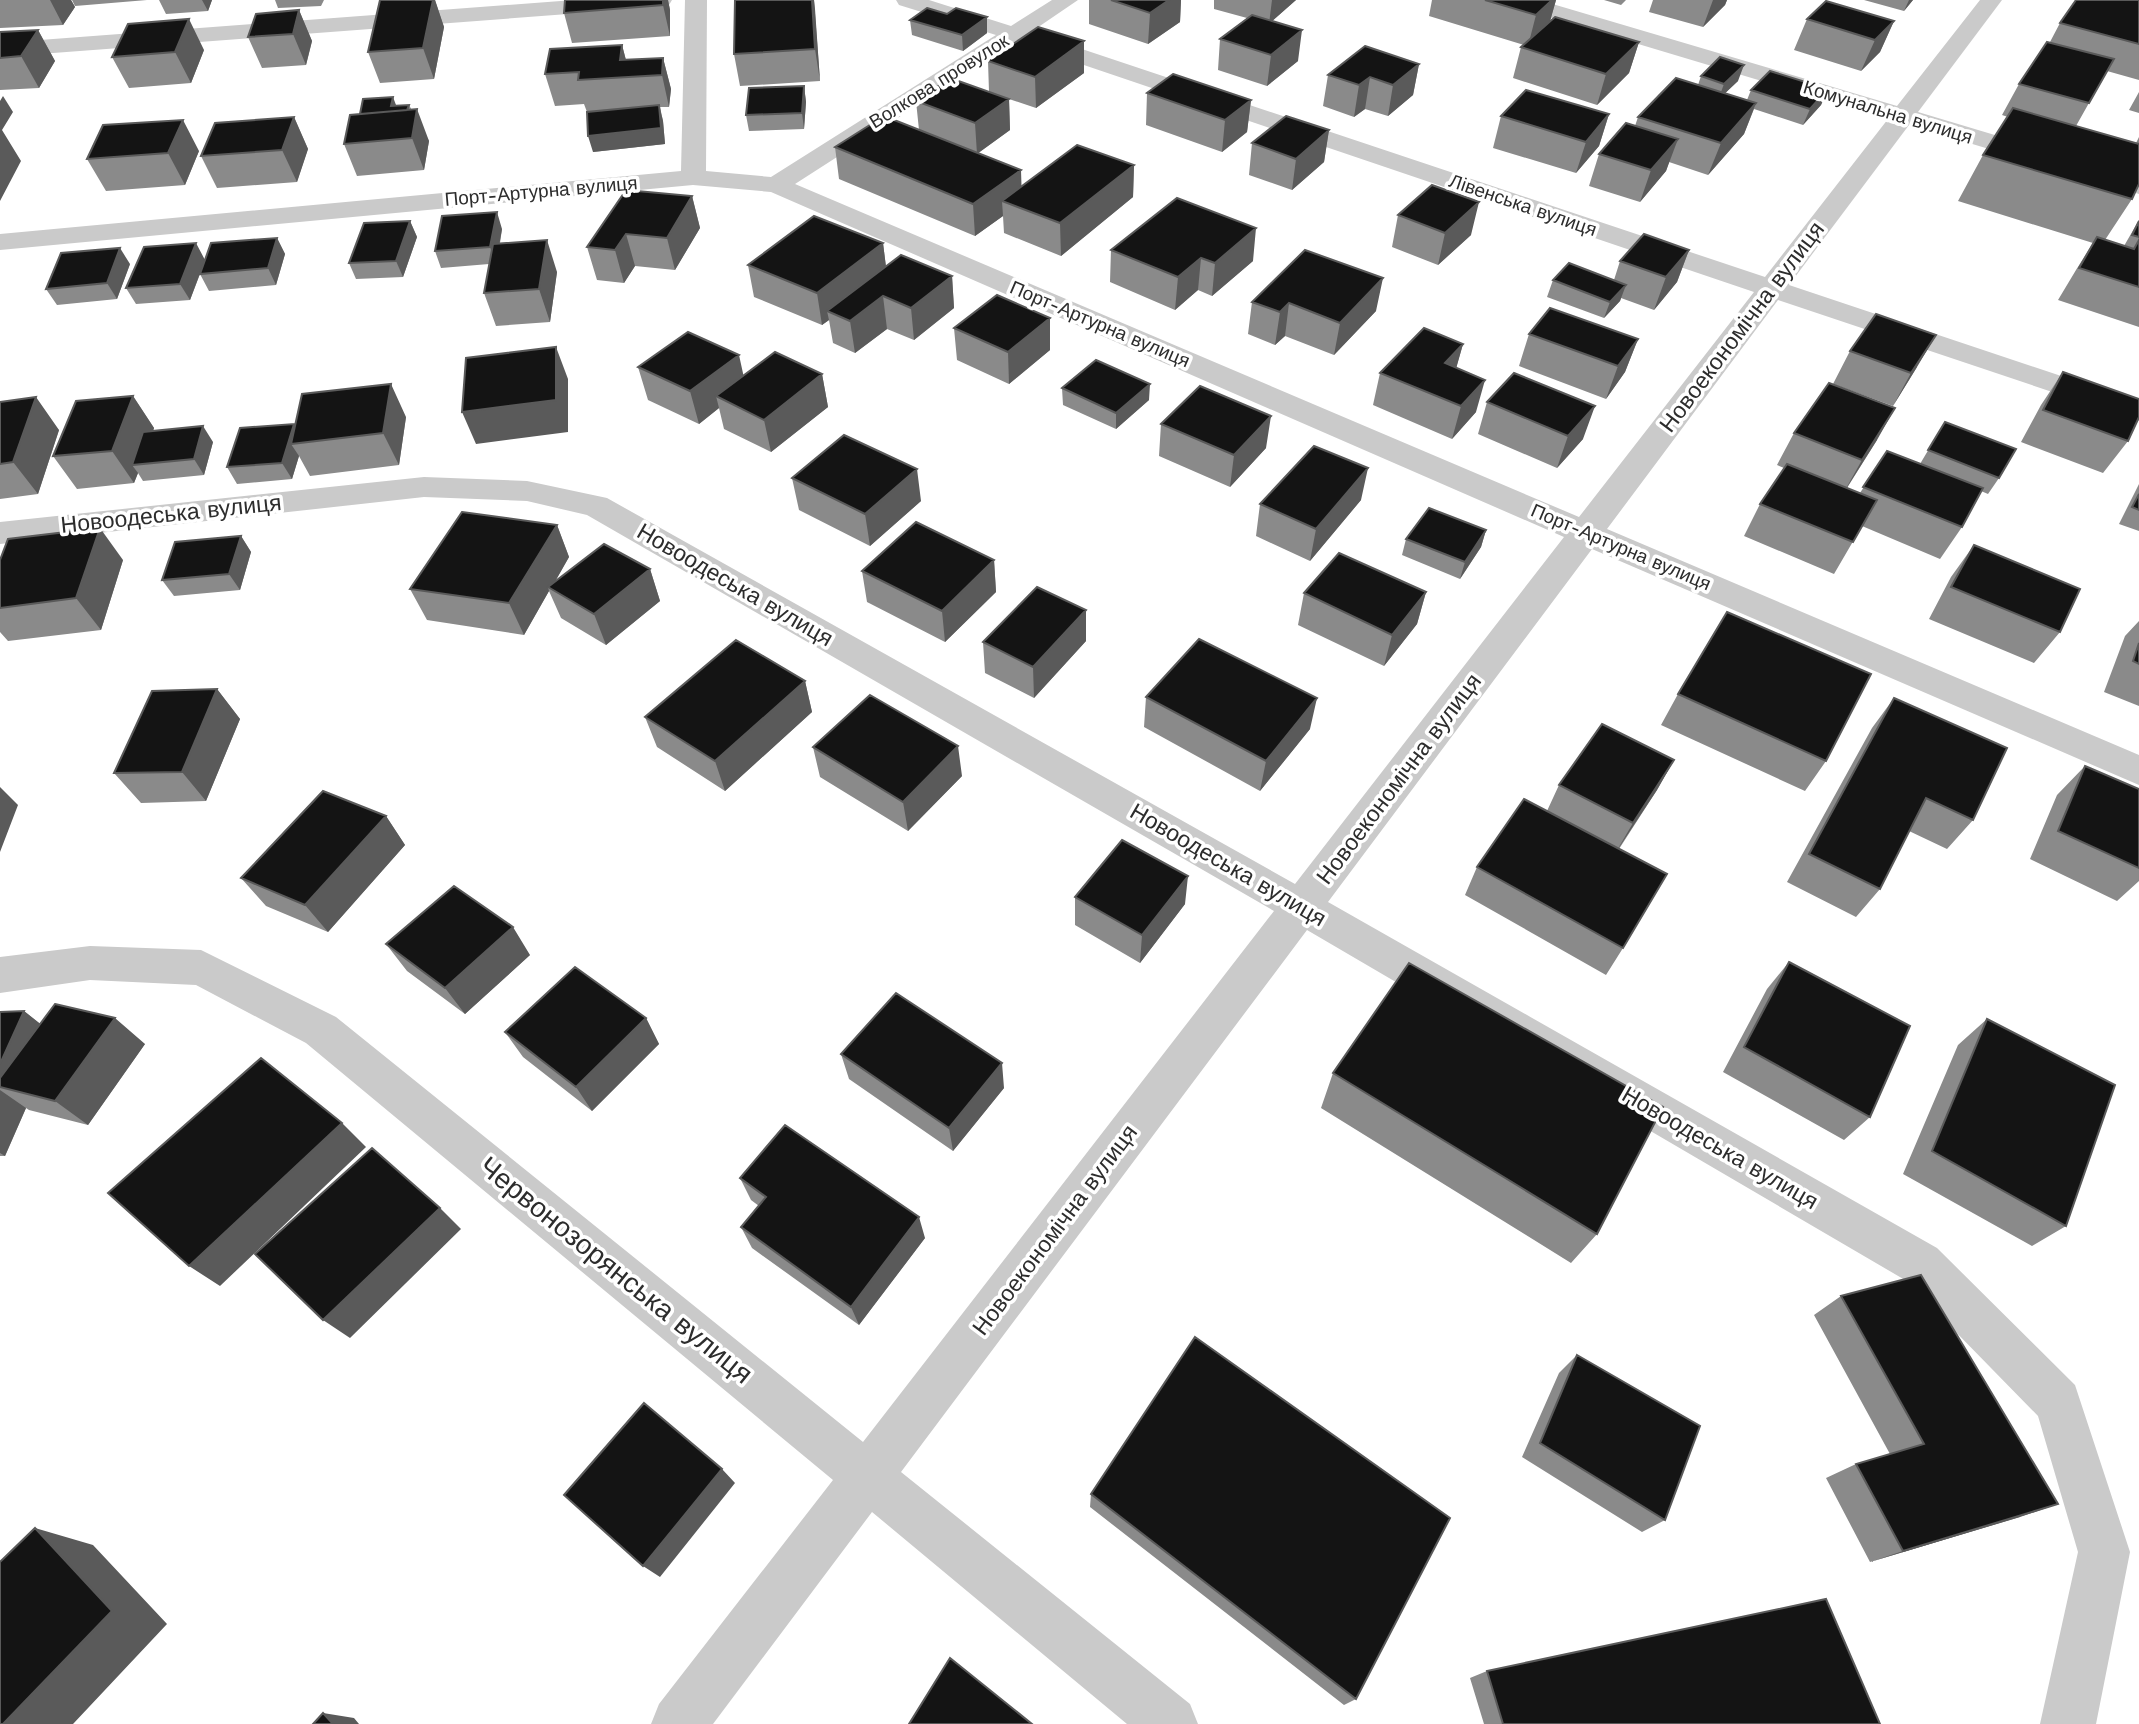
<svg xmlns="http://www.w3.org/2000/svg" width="2139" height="1724" viewBox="0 0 2139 1724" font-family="'Work Sans',sans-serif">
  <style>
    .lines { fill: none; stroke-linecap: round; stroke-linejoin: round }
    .street { fill: #cacaca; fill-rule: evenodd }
    .wall { fill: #8a8a8a }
    .shaded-wall { fill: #5a5a5a }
    .building { fill: #141414; stroke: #5a5a5a; stroke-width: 2 }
    .labels { text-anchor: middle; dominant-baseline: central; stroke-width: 7; stroke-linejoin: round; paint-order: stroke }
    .far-street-label { font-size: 19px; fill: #2d2d2d; stroke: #fff }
    .street-label { font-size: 23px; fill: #2d2d2d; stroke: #fff }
    .near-street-label { font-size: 28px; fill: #2d2d2d; stroke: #fff }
  </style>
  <rect width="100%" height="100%" fill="#fff"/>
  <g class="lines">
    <path class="street" d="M574,0H672L669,5L661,7L0,57V43Z
      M685,0H707L706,171L771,177L996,35L899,5L896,0H929L1011,26L1052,0H1078L1031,32L1765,277L1888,119L1508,5L1505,0H1539L1897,106L1980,0H2002L1918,112L2139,178V194L1909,125L1789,285L2139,402V421L1778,300L1607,529L2139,755V785L1592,549L1328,902L1937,1248L2075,1385L2130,1552L2096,1724H2040L2078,1552L2038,1416L1905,1280L1307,930L901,1472L1190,1704L1198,1724H1127L872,1512L713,1724H651L659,1704L833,1480L306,1043L196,985L90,980L0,993V957L90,946L201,950L336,1017L863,1442L1274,911L587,515L527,501L424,497L0,544V522L424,477L527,481L607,498L1295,884L1564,537L771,192L693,185L0,250V234L681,171ZM1016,42L1754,292L1579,517L795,184Z"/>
  </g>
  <path class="wall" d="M0,0H71L75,7L63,25L0,28Z
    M72,0H147L75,6Z
    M159,0H212L208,11L166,14Z
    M275,0H324L321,6L278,8Z
    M387,0H435L444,27L434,79L380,83L368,52Z
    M668,0L670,10V36L572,43L564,13Z
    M735,0H814L820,81L740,86L734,54Z
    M1089,0H1181L1180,22L1148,44L1089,24Z
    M1214,0H1296L1272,21L1298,61L1267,86L1218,70L1220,39L1247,18L1214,9Z
    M1432,0H1556L1550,21L1639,42L1629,73L1597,105L1513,78L1521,47L1524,45L1429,16Z
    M1604,0H1626L1621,5Z
    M1653,0H1727L1725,5L1703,27L1649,12Z
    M1864,0H1913L1904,11Z
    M2139,0V80L2107,71L2076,126L2136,143L2139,137V184L2132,199L2105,240L2124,246L2139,220V327L2058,300L2076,270L2093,243L1958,201L1983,155L2008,117L2002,115L2019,84L2050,42L2060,23Z
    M299,10L312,41L306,65L262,68L248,37Z
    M1807,19L1894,21L1880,52L1861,71L1794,50Z
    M910,20L987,33L963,51L912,35Z
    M128,24L204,50L191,83L129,88L112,57Z
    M38,30L55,61L39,88L0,90V32Z
    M622,45L626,60L663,58L671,89L669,107H660L663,121L665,144L593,152L601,111L587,112L584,104L555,106L545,74Z
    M988,61L1084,73L1036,108L1009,99L1010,130L978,153L1021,187L1134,165L1133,197L1061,256L1004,233L1003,216L975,236L839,179L835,147L919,130L916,101L989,92Z
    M1419,64L1413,95L1388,116L1365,109L1354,117L1323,106L1328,75Z
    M1701,76L1738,81L1725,93L1747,100L1751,90L1828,89L1821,105L1803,125L1754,109L1744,134L1708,175L1669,162L1666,171L1640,202L1589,186L1599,154L1635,126L1638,117L1698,85Z
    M804,86L806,102L804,129L749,131L746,115Z
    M2139,92V113L2129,110Z
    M1147,93L1251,100L1247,132L1222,152L1146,125Z
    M409,105L429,141L424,170L357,176L344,144L360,114L397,106Z
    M1609,114L1599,146L1576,173L1493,148L1501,116Z
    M294,117L308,149L297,182L217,188L201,156Z
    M1329,130L1324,162L1292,190L1249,175L1252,143Z
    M199,151L185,185L106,191L87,159Z
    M692,196L700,228L675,270L635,266L624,283L597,280L587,247Z
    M1398,215L1471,235L1438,265L1392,247Z
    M410,221L417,237L403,277L356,279L349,263Z
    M502,229L500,243L557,272L550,322L496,326L484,293L489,264L441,268L435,251Z
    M277,238L285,254L276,285L209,291L200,274L190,300L136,304L126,288L205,259Z
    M883,243L886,267L952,276L954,308L914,340L887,329L855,353L833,343L829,320L822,325L754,297L748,265Z
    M1111,250L1253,261L1212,296L1198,290L1175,310L1110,282Z
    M1305,250L1376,311L1334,355L1285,336L1275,345L1248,334L1252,302Z
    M1689,250L1677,282L1654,310L1621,298L1620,301L1604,318L1547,297L1553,280H1614L1620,261Z
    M130,264L117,299L57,305L46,289Z
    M954,328L1050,350L1009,384L957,360Z
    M1529,334L1638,339L1625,372L1606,399L1519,366Z
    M1463,344L1456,368L1476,412L1452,439L1373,405L1380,373Z
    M1850,351L1917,367L1893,406L1833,384Z
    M638,367L743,376L822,374L828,407L771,452L724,429L719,408L699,424L648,400Z
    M2063,372L2128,441L2103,473L2021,442L2041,405Z
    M1062,388L1149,400L1116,429L1063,405Z
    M133,396L154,428L153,431L213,442L204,475L143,481L138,473L134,483L77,489L53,456Z
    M0,402L59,430L38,494L0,499Z
    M1487,402L1583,439L1557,468L1478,434Z
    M406,417L399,465L310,476L299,456L292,479L237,484L227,467L295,426Z
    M1945,422L1999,478L1988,494L1981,491L1962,527L1940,559L1862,526L1834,574L1744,536L1760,504L1784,468L1777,465L1794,433L1877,440L1847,488L1860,493L1887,451L1920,464Z
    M1161,424L1266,448L1230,487L1159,456Z
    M792,478L921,501L870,546L799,510Z
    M2139,484V531L2119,524Z
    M1361,500L1310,561L1256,536L1260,504Z
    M557,525L569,557L555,581L650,569L660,601L606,645L561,618L549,591L524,635L427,620L410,589Z
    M1486,530L1481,547L1460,579L1402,555L1406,539Z
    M241,536L251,552L240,590L174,596L162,580Z
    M1974,545L2060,632L2034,663L1929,619L1951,577Z
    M0,560H123L101,630L8,641L0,632Z
    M994,560L996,592L945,642L867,602L862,571Z
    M1426,592L1417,624L1384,666L1298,625L1304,593Z
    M2139,621V706L2104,692L2125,636Z
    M1086,641L1034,698L985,673L983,642Z
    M805,681L812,712L725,791L657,747L645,717Z
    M217,689L240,719L206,801L141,803L114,773Z
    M1678,694L1826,761L1805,791L1661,725Z
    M1146,697L1310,729L1260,791L1144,727Z
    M1894,698L1973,820L1947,849L1909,831L1880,889L1856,917L1787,882L1872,728Z
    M813,747L962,776L908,831L820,777Z
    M1674,760L1657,790L1619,849L1623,948L1606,975L1465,895L1477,867L1547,811L1559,785Z
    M2085,766L2139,789V881L2117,901L2030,859L2057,795Z
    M386,816L405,845L328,932L266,906L241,878Z
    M1075,897L1185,904L1140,963L1075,925Z
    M386,944L530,955L465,1014L407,971Z
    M1789,962L1870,1117L1844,1140L1723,1072L1767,989Z
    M24,1011L40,1024L145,1044L88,1125L29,1110L26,1108L5,1156H0V1012Z
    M646,1018L659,1044L592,1111L523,1057L505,1032Z
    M1987,1019L2066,1226L2032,1246L1903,1174L1958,1045Z
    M841,1054L1004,1088L953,1151L849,1079Z
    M1333,1073L1597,1234L1571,1263L1321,1108Z
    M740,1178L925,1238L859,1325L752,1248L741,1227L759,1206L751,1200Z
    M1841,1296L2020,1517L1870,1562L1826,1478L1856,1464L1890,1454L1814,1315Z
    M1577,1355L1665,1520L1642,1532L1522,1457L1559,1373Z
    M1091,1494L1356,1699L1344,1705L1090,1507Z
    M1487,1671L1880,1724H1484L1470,1678Z"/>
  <path class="shaded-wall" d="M50,0H71L75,7L63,25Z
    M202,0H212L208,11Z
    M433,0H435L444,27L434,79L423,48Z
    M663,0H668L670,10V36L663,5Z
    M812,0H814L815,9L820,81L815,49Z
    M1169,0H1181L1180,22L1148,44L1150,13Z
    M1272,0H1296L1269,24Z
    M1552,0H1556L1549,25L1528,46L1536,15Z
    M1713,0H1727L1725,5L1703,27Z
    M1909,0H1913L1904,11Z
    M299,10L312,41L306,65L293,34Z
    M987,17V33L963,51L962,35Z
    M189,19L204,50L191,83L175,52Z
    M1894,21L1880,52L1861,71L1875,40Z
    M38,30L55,61L39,88L21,56Z
    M1302,30L1298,61L1267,86L1271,55Z
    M1084,41V73L1036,108L1035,77Z
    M1639,42L1629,73L1597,105L1606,74Z
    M622,45L630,76L620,60Z
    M663,58L671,89L669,107L662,75Z
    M1419,64L1413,95L1388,116L1393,85Z
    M1744,65L1738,81L1718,100L1724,84Z
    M1370,77L1365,109L1354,117L1359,85Z
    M804,86L806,102L804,129L802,113Z
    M1828,89L1821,105L1803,125L1810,109Z
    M3,96L13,112L2,130L21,161L0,201V101Z
    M393,97L399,113L391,106Z
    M1009,99L1010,130L977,154L975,123Z
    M1251,100L1247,132L1222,152L1225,120Z
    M1756,103L1744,134L1708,175L1721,143Z
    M659,105L663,121L665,144L593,152L588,136Z
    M417,109L429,141L424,170L412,138Z
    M1609,114L1599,146L1576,173L1586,142Z
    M294,117L308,149L297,182L282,150Z
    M183,120L199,151L185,185L168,153Z
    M1329,130L1324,162L1292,190L1296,159Z
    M1678,139L1666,171L1640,202L1651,170Z
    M1134,165L1133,197L1061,256L1060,223Z
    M1021,170L1022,202L1002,201L1003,216L975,236L973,204Z
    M692,196L700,228L675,270L667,238Z
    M1479,202L1471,235L1438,265L1445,233Z
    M497,212L502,229L496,263L490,247Z
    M410,221L417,237L403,277L396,261Z
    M1256,228L1253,261L1212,296L1215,263Z
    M626,234L635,266L624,283L615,250Z
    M277,238L285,254L276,285L268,268Z
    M547,240L557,272L550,322L539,289Z
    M196,243L205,260L190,300L180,284Z
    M883,243L887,275L827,311L829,320L822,325L817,293Z
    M120,248L130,264L117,299L107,283Z
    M1689,250L1677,282L1654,310L1666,277Z
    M1201,258L1198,290L1175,310L1178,277Z
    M952,276L954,308L914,340L911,308Z
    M1383,278L1376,311L1334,355L1340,323Z
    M1626,285L1620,301L1604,318L1610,302Z
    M883,296L887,329L855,353L850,321Z
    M1289,303L1285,336L1275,345L1280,312Z
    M1050,318V350L1009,384L1008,352Z
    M1936,335L1917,367L1893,406L1911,373Z
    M1638,339L1625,372L1606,399L1618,366Z
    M1463,344L1454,376L1445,363Z
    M556,347L568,379V432L476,444L462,412Z
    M739,355L746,387L716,396L719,408L699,424L690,391Z
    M822,374L828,407L771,452L764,420Z
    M1485,380L1476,412L1452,439L1461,406Z
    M391,384L406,417L399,465L383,433Z
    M1150,384L1149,400L1116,429V413Z
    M133,396L154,428L141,464L132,465L138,473L134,483L112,451Z
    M36,397L59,430L38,494L13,462Z
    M1595,406L1583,439L1557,468L1568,436Z
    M1895,408L1877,440L1844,492L1862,460Z
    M1271,416L1266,448L1230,487L1234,455Z
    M294,424L303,441L291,444L299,456L292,479L282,463Z
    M203,426L213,442L204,475L194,459Z
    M1368,468L1361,500L1310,561L1316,529Z
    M917,469L921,501L870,546L865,514Z
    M557,525L569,557L551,589L548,587L549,591L524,635L509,603Z
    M100,528L123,560L101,630L76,598Z
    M1486,530L1481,547L1460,579L1465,562Z
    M241,536L251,552L240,590L229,574Z
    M994,560L996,592L945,642L942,611Z
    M650,569L660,601L606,645L594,614Z
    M1426,592L1417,624L1384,666L1392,635Z
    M1086,610V641L1034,698L1033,667Z
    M805,681L812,712L725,791L715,761Z
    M217,689L240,719L206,801L182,772Z
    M1317,698L1310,729L1260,791L1266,761Z
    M958,746L962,776L908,831L903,802Z
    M1674,760L1657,790L1616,852L1633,823Z
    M0,787L18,805L0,852Z
    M386,816L405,845L328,932L305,905Z
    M1188,876L1185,904L1140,963L1142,935Z
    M513,927L530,955L465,1014L445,988Z
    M24,1011L57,1037L0,1087V1064Z
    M115,1018L145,1044L88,1125L55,1101Z
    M646,1018L659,1044L592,1111L576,1087Z
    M1002,1063L1004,1088L953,1151L949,1128Z
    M0,1090L26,1108L5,1156L0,1153Z
    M342,1123L366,1147L220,1286L189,1266Z
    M440,1208L461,1229L350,1338L323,1320Z
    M919,1217L925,1238L859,1325L851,1307Z
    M722,1469L735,1483L660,1577L643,1566Z
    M2058,1504L2020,1517L1870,1562L1903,1551Z
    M35,1528L93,1545L167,1624L73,1724H3Z
    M323,1713L354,1718L359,1724H333Z"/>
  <path class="building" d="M380,0H433L423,48L368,52Z
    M565,0H663V5L564,13Z
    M735,0H812L815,49L734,54Z
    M1111,0H1169L1150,13Z
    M1485,0H1552L1536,15Z
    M2076,0H2139V44L2060,23Z
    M1826,1L1894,21L1875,40L1807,19Z
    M927,8L947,14L956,8L987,17L962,35L910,20Z
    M299,10L293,34L248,37L256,14Z
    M1252,15L1302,30L1271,55L1220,39Z
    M1555,17L1639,42L1606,74L1521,47Z
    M189,19L175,52L112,57L128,24Z
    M1038,27L1084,41L1035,77L988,61Z
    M38,30L21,56L0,58V32Z
    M2047,42L2114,59L2089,103L2019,84Z
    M622,45L620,60L663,58L662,75L578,80L579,72L545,74L550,49Z
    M1365,46L1419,64L1393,85L1370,77L1359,85L1328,75Z
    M1720,57L1744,65L1724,84L1701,76Z
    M1770,71L1828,89L1810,109L1751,90Z
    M1173,74L1251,100L1225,120L1147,93Z
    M950,78L1009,99L975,123L916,101Z
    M1676,78L1756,103L1721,143L1638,117Z
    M804,86L802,113L746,115L749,88Z
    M1526,90L1609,114L1586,142L1501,116Z
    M393,97L391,106L409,105L407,110L360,114L363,99Z
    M659,105L661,128L588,136L587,112Z
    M2013,108L2139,144V184L2132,199L1983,155Z
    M417,109L412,138L344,144L350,115Z
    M884,116L1021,170L973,204L835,147Z
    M1286,116L1329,130L1296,159L1252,143Z
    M294,117L282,150L201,156L215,123Z
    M183,120L168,153L87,159L103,125Z
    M1626,123L1678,139L1651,170L1599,154Z
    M1077,145L1134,165L1060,223L1002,201Z
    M1432,185L1479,202L1445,233L1398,215Z
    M626,190L692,196L667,238L626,234L615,250L587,247Z
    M1177,198L1256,228L1215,263L1201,258L1178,277L1111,250Z
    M497,212L490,247L435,251L442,216Z
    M814,216L883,243L817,293L748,265Z
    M410,221L396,261L349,263L364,223Z
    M2139,221V237L2132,235Z
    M1644,234L1689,250L1666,277L1620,261Z
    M2097,237L2134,249L2139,240V287L2079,268Z
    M277,238L268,268L200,274L211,243Z
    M547,240L539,289L484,293L493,244Z
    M196,243L180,284L126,288L144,247Z
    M120,248L107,283L46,289L61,253Z
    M1305,250L1383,278L1340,323L1289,303L1280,312L1252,302Z
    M901,255L952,276L911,308L883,296L850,321L827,311Z
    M1569,263L1626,285L1610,302L1553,280Z
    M997,295L1050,318L1008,352L954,328Z
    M1550,308L1638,339L1618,366L1529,334Z
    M1876,314L1936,335L1911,373L1850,351Z
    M1424,328L1463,344L1445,363L1485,380L1461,406L1380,373Z
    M688,332L739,355L690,391L638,367Z
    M556,347V400L462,412L466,358Z
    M775,352L822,374L764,420L716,396Z
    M1096,360L1150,384L1116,413L1062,388Z
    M2063,372L2139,399V417L2128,441L2043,410Z
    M1514,373L1595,406L1568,436L1487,402Z
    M1829,383L1895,408L1862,460L1794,433Z
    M391,384L383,433L291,444L302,394Z
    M1200,386L1271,416L1234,455L1161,424Z
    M133,396L112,451L53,456L76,401Z
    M36,397L13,462L0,464V402Z
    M1945,422L2016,449L1999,478L1928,450Z
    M294,424L282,463L227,467L240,428Z
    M203,426L194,459L132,465L143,432Z
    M844,435L917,469L865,514L792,478Z
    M1314,446L1368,468L1316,529L1260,504Z
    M1887,451L1983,488L1962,527L1863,487Z
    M1787,464L1877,500L1853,542L1760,504Z
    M2139,494V510L2132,507Z
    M1429,508L1486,530L1465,562L1406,539Z
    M462,512L557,525L509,603L410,589Z
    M916,522L994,560L942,611L862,571Z
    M100,528L76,598L0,608V560L8,539Z
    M241,536L229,574L162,580L175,542Z
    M604,544L650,569L594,614L548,587Z
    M1974,545L2080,589L2060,632L1951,587Z
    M1339,553L1426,592L1392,635L1304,593Z
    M1037,587L1086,610L1033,667L983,642Z
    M1727,612L1871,674L1826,761L1678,694Z
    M1199,639L1317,698L1266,761L1146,697Z
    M736,640L805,681L715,761L645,717Z
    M2139,643V664L2133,661Z
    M217,689L182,772L114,773L152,691Z
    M870,695L958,746L903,802L813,747Z
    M1894,698L2007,748L1973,820L1926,798L1880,889L1809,854Z
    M1602,724L1674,760L1633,823L1559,785Z
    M2085,766L2139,789V868L2058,831Z
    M323,791L386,816L305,905L241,878Z
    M1524,799L1667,874L1623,948L1477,867Z
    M1122,840L1188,876L1142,935L1075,897Z
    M454,886L513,927L445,988L386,944Z
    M1789,962L1910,1026L1870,1117L1744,1047Z
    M1409,963L1663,1107L1597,1234L1333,1073Z
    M575,967L646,1018L576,1087L505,1032Z
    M896,993L1002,1063L949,1128L841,1054Z
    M55,1004L115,1018L55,1101L0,1087V1078Z
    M24,1011L0,1064V1012Z
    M1987,1019L2115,1085L2066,1226L1932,1151Z
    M261,1058L342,1123L189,1266L108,1193Z
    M785,1125L919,1217L851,1307L741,1227L766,1197L740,1178Z
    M372,1148L440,1208L323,1320L255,1254Z
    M1921,1275L2058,1504L1903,1551L1856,1464L1924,1444L1841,1296Z
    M1195,1337L1450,1518L1356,1699L1091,1494Z
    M1577,1355L1700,1426L1665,1520L1540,1443Z
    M644,1403L722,1469L643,1566L564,1495Z
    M35,1528L112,1611L3,1724H0V1562Z
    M1826,1599L1880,1724H1503L1487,1671Z
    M950,1658L1032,1724H909Z
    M323,1713L333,1724H313Z"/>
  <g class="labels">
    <g class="far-street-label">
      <text transform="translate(939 81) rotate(-32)">Волкова провулок</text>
      <text transform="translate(1888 112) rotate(17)">Комунальна вулиця</text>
      <text transform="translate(541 191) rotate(-5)">Порт-Артурна вулиця</text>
      <text transform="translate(1523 205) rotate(19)">Лівенська вулиця</text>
      <text transform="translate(1100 324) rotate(23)">Порт-Артурна вулиця</text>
      <text transform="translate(1621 547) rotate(23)">Порт-Артурна вулиця</text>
    </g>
    <g class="street-label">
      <text transform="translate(1742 327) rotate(-53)">Новоекономічна вулиця</text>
      <text transform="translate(171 514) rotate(-6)">Новоодеська вулиця</text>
      <text transform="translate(735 585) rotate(30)">Новоодеська вулиця</text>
      <text transform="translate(1399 779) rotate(-53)">Новоекономічна вулиця</text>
      <text transform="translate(1228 865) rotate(30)">Новоодеська вулиця</text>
      <text transform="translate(1720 1148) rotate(30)">Новоодеська вулиця</text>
      <text transform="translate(1055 1230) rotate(-53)">Новоекономічна вулиця</text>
    </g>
    <g class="near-street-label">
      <text transform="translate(616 1270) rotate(39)">Червонозорянська вулиця</text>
    </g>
  </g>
</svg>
